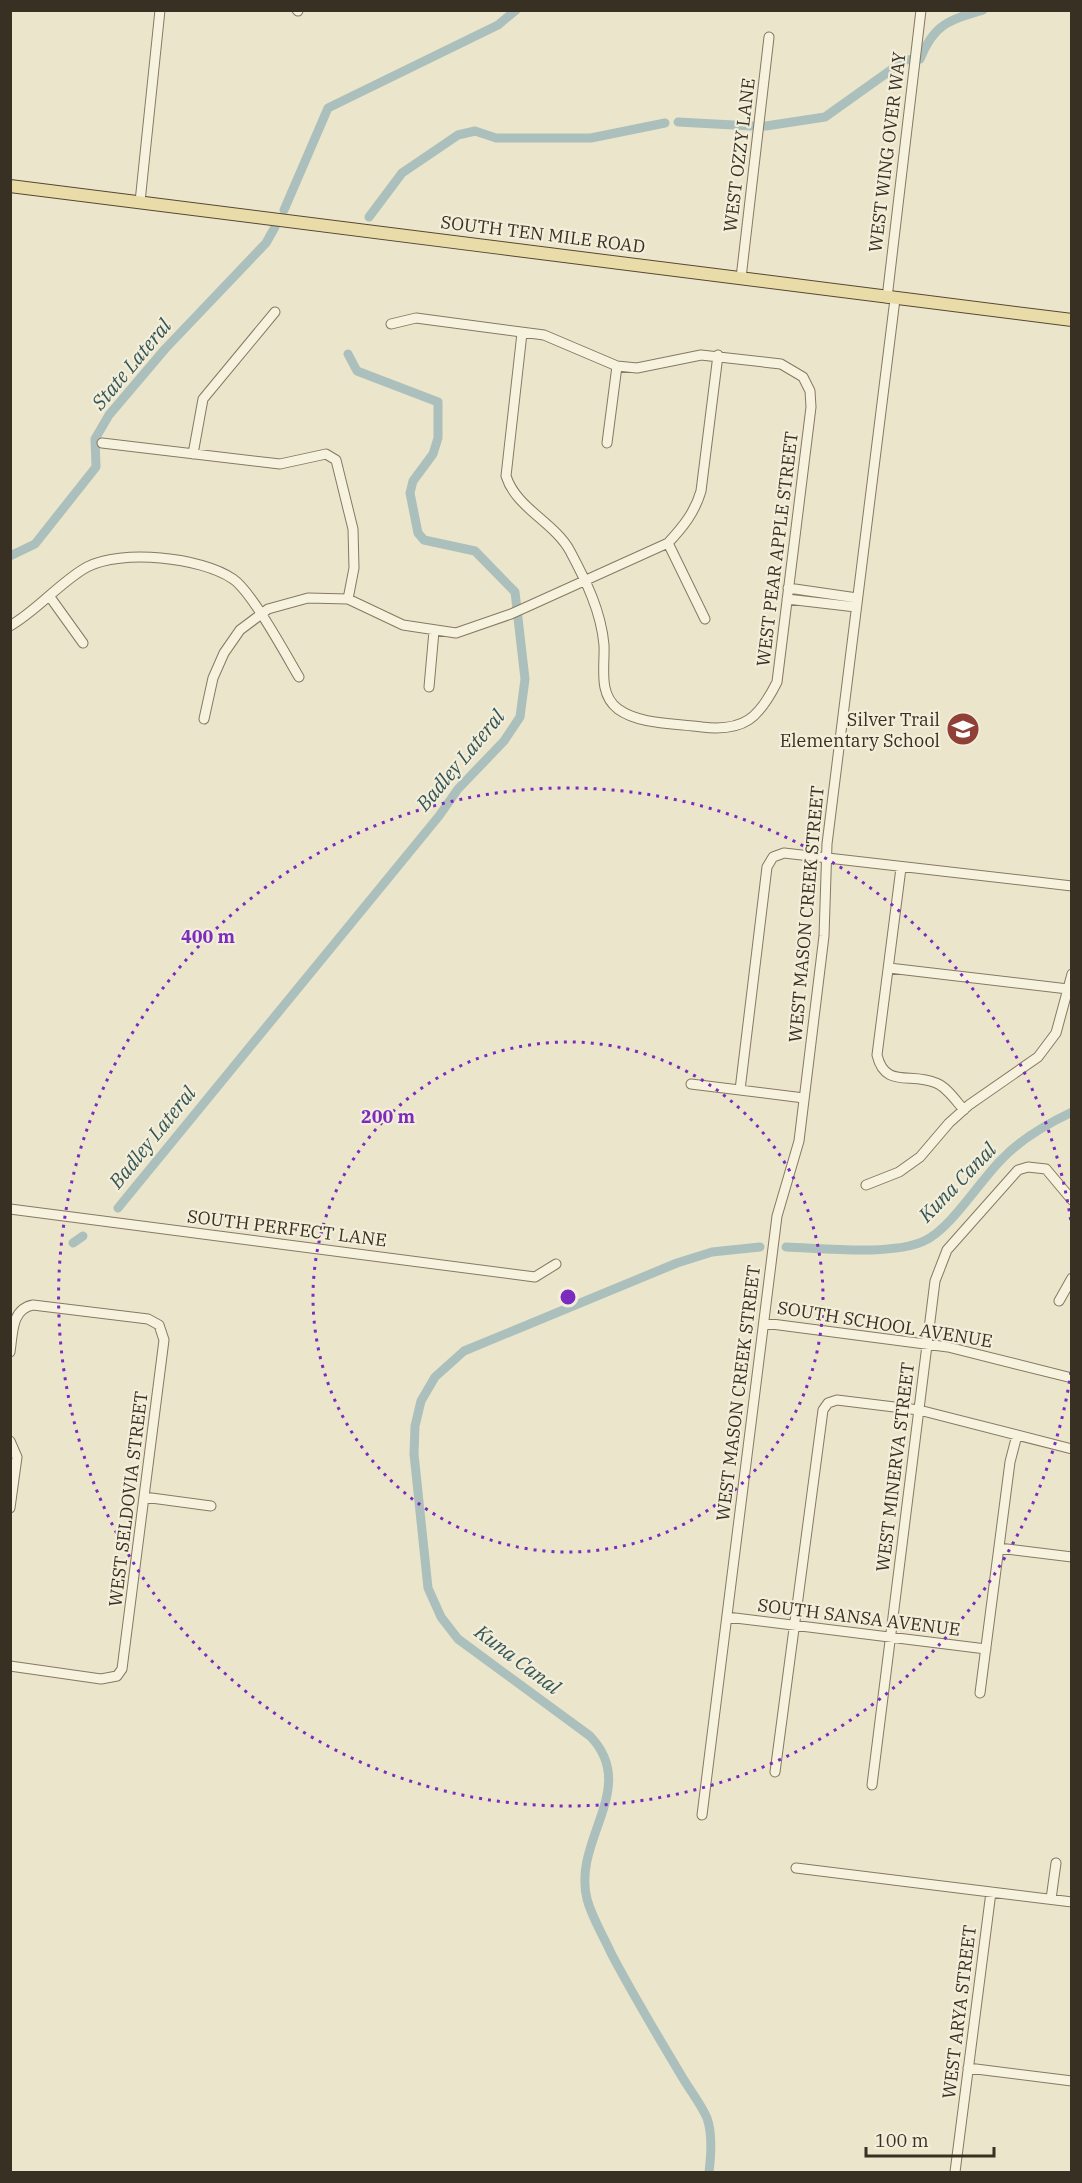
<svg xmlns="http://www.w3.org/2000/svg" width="1082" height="2183" viewBox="0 0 1082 2183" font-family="'IBM Plex Serif',serif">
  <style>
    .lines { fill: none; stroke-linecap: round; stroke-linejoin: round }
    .canal { stroke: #abc0bc; stroke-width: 9 }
    .minor-casing { stroke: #867961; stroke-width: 11 }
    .major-casing { stroke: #554734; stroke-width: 14 }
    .minor { stroke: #f6f2de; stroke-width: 9 }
    .major { stroke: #e9dca8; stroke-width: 12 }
    .ring { fill: none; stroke: #7b2cbf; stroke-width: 3; stroke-dasharray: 3 6 }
    .labels { text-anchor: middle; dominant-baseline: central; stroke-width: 4.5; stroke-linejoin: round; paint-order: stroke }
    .street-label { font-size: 18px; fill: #383023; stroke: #f3eeda }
    .poi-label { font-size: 18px; fill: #383023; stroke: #f3eeda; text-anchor: end }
    .water-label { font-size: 20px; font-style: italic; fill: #345556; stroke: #f3eeda }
    .centre { fill: #7b2cbf; stroke: #f3eeda; stroke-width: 3 }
    .ring-label { font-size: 18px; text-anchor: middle; font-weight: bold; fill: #7b2cbf; stroke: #f3eeda; stroke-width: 4.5; stroke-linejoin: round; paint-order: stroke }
  </style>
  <rect width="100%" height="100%" fill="#ebe5cb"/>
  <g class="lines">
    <path class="canal" d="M678,122L752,126
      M766,126L825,117L905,60L920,59C934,24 949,20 983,10
      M284,210L328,108L498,25L516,10
      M369,217L402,173L458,135L475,131L496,138H591L665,123
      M10,556L35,544L96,467L95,439L109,415L165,349L266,243L275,227
      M118,1208L439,816L458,789L504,741L520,717L525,679L515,592L475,551L424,540L418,533L410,493L413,481L433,454L438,438V402L357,371L348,354
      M73,1243L83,1236
      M786,1247C822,1248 892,1256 924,1241C951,1229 980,1180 1003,1158C1022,1138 1047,1124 1072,1112
      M709,2172C711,2156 713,2135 707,2118C701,2104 689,2089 681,2075C657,2035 633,1995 611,1953C603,1935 592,1918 587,1899C572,1839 640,1788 590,1736L458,1639L441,1617L428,1588L414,1454L415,1426L421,1401L435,1377L464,1351L677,1263L712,1252L760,1247"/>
    <g class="minor-casing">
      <path id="minor" d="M297,10L298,11
        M140,202L160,10
        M741,278L769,37
        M887,298L921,10
        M391,324L416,318L544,335L617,366L637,368L701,355L781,364L803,377L810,391L811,407L777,682C759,718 744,732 702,727C676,723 640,725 618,709C598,694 605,667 604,645C601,611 586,581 570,551C554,522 516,508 506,476L522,333
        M102,443L280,464L326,454L336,460L353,529L354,568L348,599
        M607,443L617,366
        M193,454L203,399L275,312
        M668,543L705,619
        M788,588L857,598
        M50,597L83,643
        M787,599L856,607
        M10,626C38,610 60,582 87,567C121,549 201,557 233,579C252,592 286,655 299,677
        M429,687L434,631
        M204,719L213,678L224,653L240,630L268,609L308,598L348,599L403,625L456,633L511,614L668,543C683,527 695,512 701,491L718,355
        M901,868L877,1055C885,1089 911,1072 936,1083C947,1087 956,1101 964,1110
        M889,968L1068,989
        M691,1084L804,1098
        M740,1090L767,867L773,857L784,853L1072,886
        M866,1185L899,1172L920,1157L949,1123L969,1105L1038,1057L1056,1033L1072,974
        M10,1209L535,1277L556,1264
        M1059,1301L1072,1278
        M764,1323L948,1347L1072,1378
        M10,1352C13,1334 11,1309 33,1305L148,1319L159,1325L164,1340L122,1669L117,1676L101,1679L10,1666
        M10,1441L17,1457L10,1508
        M144,1497L211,1506
        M999,1548L1072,1557
        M727,1617L986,1649
        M980,1693L1010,1462L1017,1435
        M775,1772L823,1410L828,1403L837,1400L919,1410L1072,1449
        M872,1785L935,1281L947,1250L1018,1170L1028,1167L1046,1169L1072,1200
        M702,1815L777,1216L799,1141L824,936L827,844L895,299
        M796,1868L1072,1902
        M1051,1899L1056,1863
        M968,2068L1072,2081
        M955,2172L991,1892"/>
    </g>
    <g class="major-casing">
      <path id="major" d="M10,186L1072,320"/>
    </g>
    <use href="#minor" class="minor"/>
    <use href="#major" class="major"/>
  </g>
  <g class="ring">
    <circle cx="568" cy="1297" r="255"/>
    <path d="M1071 1372A509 509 0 1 1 1071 1222"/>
  </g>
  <defs>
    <g id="school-disc" transform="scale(1.725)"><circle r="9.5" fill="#8f4037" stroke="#f3eeda"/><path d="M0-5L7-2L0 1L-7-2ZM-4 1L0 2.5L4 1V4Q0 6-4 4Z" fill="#fff"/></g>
  </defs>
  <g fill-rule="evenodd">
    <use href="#school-disc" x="963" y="729"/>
  </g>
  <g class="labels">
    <g class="street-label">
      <text transform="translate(887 152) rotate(-83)">WEST WING OVER WAY</text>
      <text transform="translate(739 155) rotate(-83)">WEST OZZY LANE</text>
      <text transform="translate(543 234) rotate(7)">SOUTH TEN MILE ROAD</text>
      <text transform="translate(777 549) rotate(-83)">WEST PEAR APPLE STREET</text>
      <text transform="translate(806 914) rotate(-85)">WEST MASON CREEK STREET</text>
      <text transform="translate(287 1228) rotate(7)">SOUTH PERFECT LANE</text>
      <text transform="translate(885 1324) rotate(9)">SOUTH SCHOOL AVENUE</text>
      <text transform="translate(738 1393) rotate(-83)">WEST MASON CREEK STREET</text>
      <text transform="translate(895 1467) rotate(-83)">WEST MINERVA STREET</text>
      <text transform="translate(128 1499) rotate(-83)">WEST SELDOVIA STREET</text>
      <text transform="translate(859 1617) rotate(7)">SOUTH SANSA AVENUE</text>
      <text transform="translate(959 2012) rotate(-83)">WEST ARYA STREET</text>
    </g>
    <g class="poi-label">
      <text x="940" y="719">Silver Trail<tspan x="940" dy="21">Elementary School</tspan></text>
    </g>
    <g class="water-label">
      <text transform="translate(131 364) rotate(-50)">State Lateral</text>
      <text transform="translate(460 760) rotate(-50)">Badley Lateral</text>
      <text transform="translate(152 1137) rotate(-51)">Badley Lateral</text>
      <text transform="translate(957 1182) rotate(-46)">Kuna Canal</text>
      <text transform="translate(518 1659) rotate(37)">Kuna Canal</text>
    </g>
  </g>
  <circle cx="568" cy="1297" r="9" class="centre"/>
  <g class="ring-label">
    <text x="208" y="943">400 m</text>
    <text x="388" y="1123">200 m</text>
  </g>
  <rect width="1082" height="2183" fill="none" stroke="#383023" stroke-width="24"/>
  <path d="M866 2147v9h128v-9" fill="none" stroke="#383023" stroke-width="3"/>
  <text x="875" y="2147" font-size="18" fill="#383023" stroke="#f3eeda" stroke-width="4.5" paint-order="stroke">100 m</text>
</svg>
